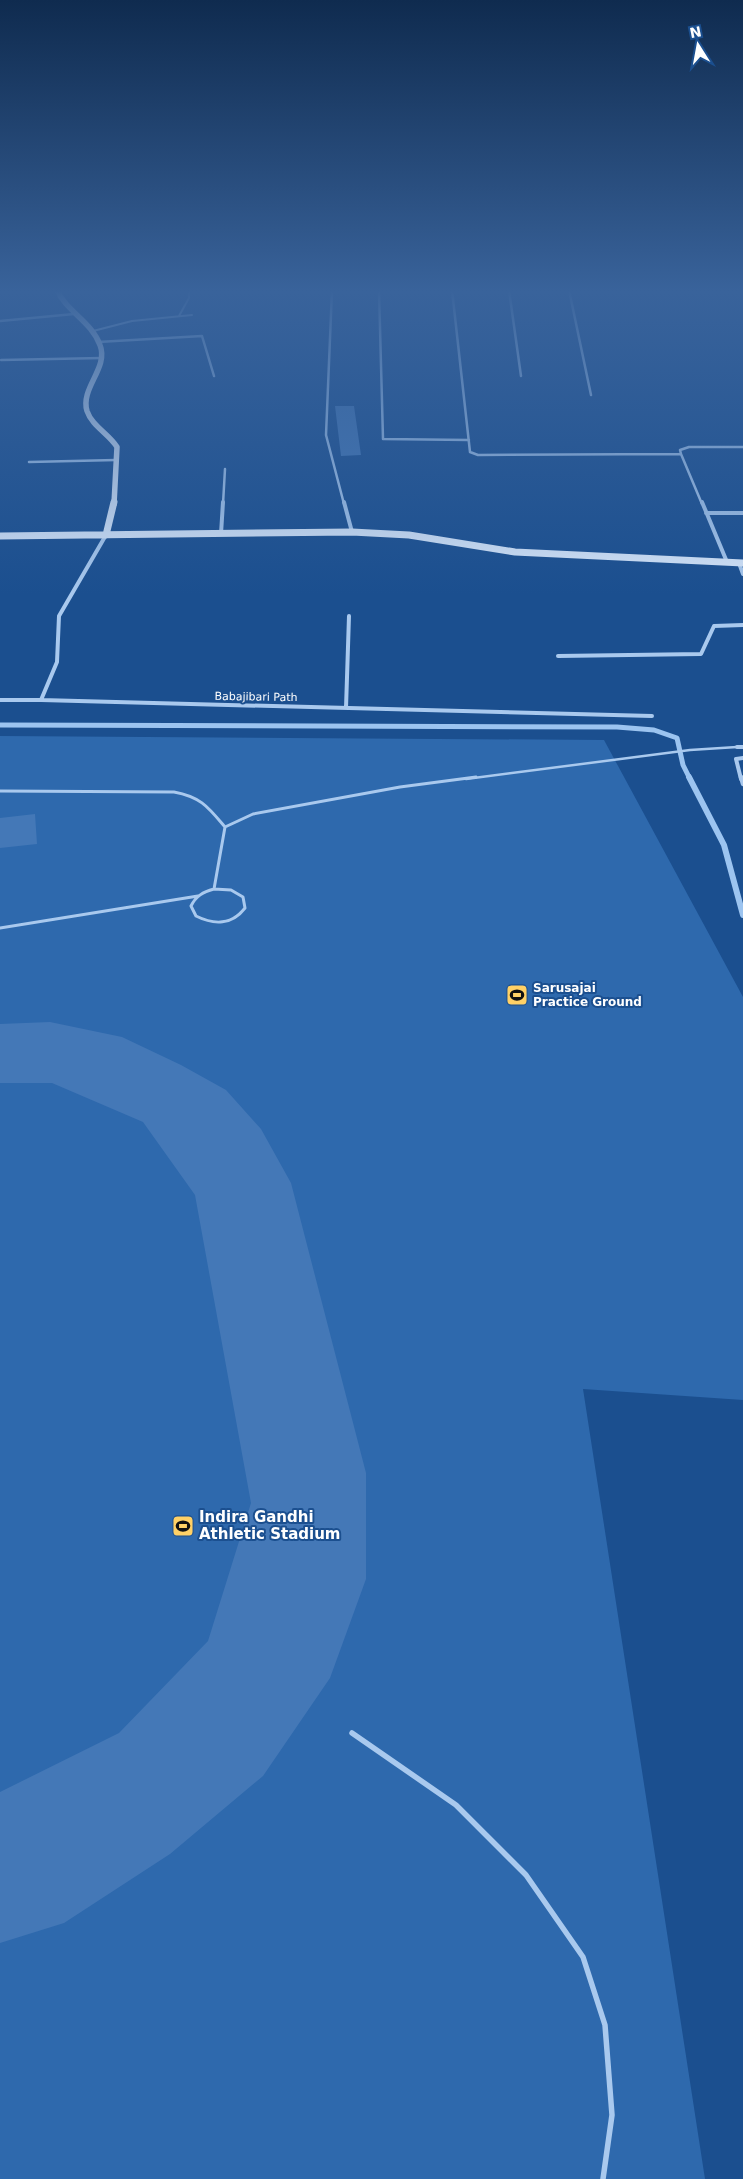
<svg xmlns="http://www.w3.org/2000/svg" width="743" height="2179" viewBox="0 0 743 2179" font-family="'DejaVu Sans',sans-serif">
  <style>
    .green { fill: #2e69ad }
    .lines { fill: none; stroke-linecap: round; stroke-linejoin: round }
    .stream-far1 { stroke: #9cc4f0; stroke-width: 5 }
    .stream { stroke: #9cc4f0; stroke-width: 6 }
    .building { fill: #4478b7 }
    .lane-far3 { stroke: #a9c9ee; stroke-width: 2 }
    .lane-far2 { stroke: #a9c9ee; stroke-width: 2.5 }
    .lane-far1 { stroke: #a9c9ee; stroke-width: 3 }
    .lane { stroke: #a9c9ee; stroke-width: 5.5 }
    .street-far2 { stroke: #a9c9ee; stroke-width: 2.5 }
    .street-far1 { stroke: #a9c9ee; stroke-width: 4 }
    .street { stroke: #a9c9ee; stroke-width: 4.5 }
    .secondary-far1 { stroke: #d6e6fa; stroke-width: 5.5 }
    .secondary { stroke: #d6e6fa; stroke-width: 7 }
    .labels { text-anchor: middle; dominant-baseline: central; stroke-width: 4; stroke-linejoin: round; paint-order: stroke }
    .far-street-label { font-size: 11px; fill: #fff; stroke: #1b4f8f }
    .poi-label { font-size: 12px; font-weight: bold; fill: #fff; stroke: #1b4f8f; text-anchor: start }
    .near-poi-label { font-size: 15px; font-weight: bold; fill: #fff; stroke: #1b4f8f; text-anchor: start }
  </style>
  <rect width="100%" height="100%" fill="#1b4f8f"/>
  <path class="green" d="M0,736L604,740L743,997V1400L583,1389L705,2179H0Z"/>
  <g class="lines">
    <path class="stream-far1" d="M0,725L617,727L654,730L677,738L683,765L690,779"/>
    <path class="stream" d="M689,777L724,845L743,915"/>
  </g>
  <path class="building" d="M335,406H354L361,455L341,456Z
    M35,814L37,844L0,848V818Z
    M50,1022L122,1037L181,1065L226,1090L261,1129L291,1183L366,1473V1579L330,1678L263,1776L170,1854L64,1923L0,1943V1792L119,1733L208,1641L251,1503L195,1195L143,1122L52,1083H0V1024Z"/>
  <g class="lines">
    <path class="lane-far3" d="M179,316L189,298V290
      M93,331L132,321L192,315"/>
    <path class="lane-far2" d="M466,779L690,750L737,747"/>
    <path class="lane-far1" d="M0,791L174,792C201,797 208,807 225,827
      M214,889L225,827L253,814L400,787L476,777
      M214,889L231,890L243,897L245,908C232,925 214,925 196,916L191,906C196,896 203,892 214,889Z
      M0,928L198,896"/>
    <path class="lane" d="M352,1733L456,1805L526,1875L583,1957L605,2025L612,2115L603,2179"/>
    <path class="street-far2" d="M332,290L326,435L344,504
      M379,290L383,439L469,440
      M452,290L470,452L478,455L681,454L702,504
      M509,290L521,376
      M569,290L591,395
      M0,321L74,314
      M98,342L202,336L214,376
      M1,360L102,358
      M681,454L680,450L689,447H743
      M29,462L116,460
      M223,504L225,469"/>
    <path class="street-far1" d="M344,502L352,532
      M702,502L727,562
      M706,513H743
      M221,534L223,502
      M106,535L59,616L57,662L41,700L652,716
      M739,563L743,574
      M558,656L701,654L714,626L743,625
      M0,700H41
      M346,708L349,616
      M737,747H743
      M741,779L736,759L743,758"/>
    <path class="street" d="M741,777L743,784"/>
    <path class="secondary-far1" d="M57,290C66,311 92,322 100,345C109,368 80,388 87,411C92,426 109,434 117,447L114,504"/>
    <path class="secondary" d="M106,535L114,502
      M0,536L352,532L409,535L515,552L743,563"/>
  </g>
  <linearGradient id="sky" x2="0" y2="1"><stop stop-color="#0f2b4f"/><stop offset="0.49" stop-color="#39639b"/><stop offset="1" stop-color="#39639b" stop-opacity="0"/></linearGradient>
  <rect width="743" height="595" fill="url(#sky)"/>
  <defs>
    <g id="stadium-square" transform="scale(1.125)"><rect x="-9" y="-9" width="18" height="18" rx="4" fill="#ffd166" stroke="#1b4f8f"/><path d="M0-5a6.5 5 0 1 0 0 10a6.5 5 0 1 0 0-10ZM-3.5-1.8h7v3.6h-7Z" fill="#111"/></g>
  </defs>
  <g fill-rule="evenodd">
    <use href="#stadium-square" x="517" y="995"/>
    <use href="#stadium-square" x="183" y="1526"/>
  </g>
  <g class="labels">
    <g class="far-street-label">
      <text transform="translate(256 697) rotate(1)">Babajibari Path</text>
    </g>
    <g class="poi-label">
      <text x="533" y="988">Sarusajai<tspan x="533" dy="14">Practice Ground</tspan></text>
    </g>
    <g class="near-poi-label">
      <text x="199" y="1517">Indira Gandhi<tspan x="199" dy="17">Athletic Stadium</tspan></text>
    </g>
  </g>
  <g transform="translate(698 45) rotate(349)" stroke="#1b4f8f" stroke-width="4" paint-order="stroke">
  <path d="M0-4L9 19L0 12L-9 19Z" fill="#ffffff"/>
  <text y="-8" font-size="14" font-weight="bold" text-anchor="middle" fill="#ffffff">N</text>
  </g>
</svg>
